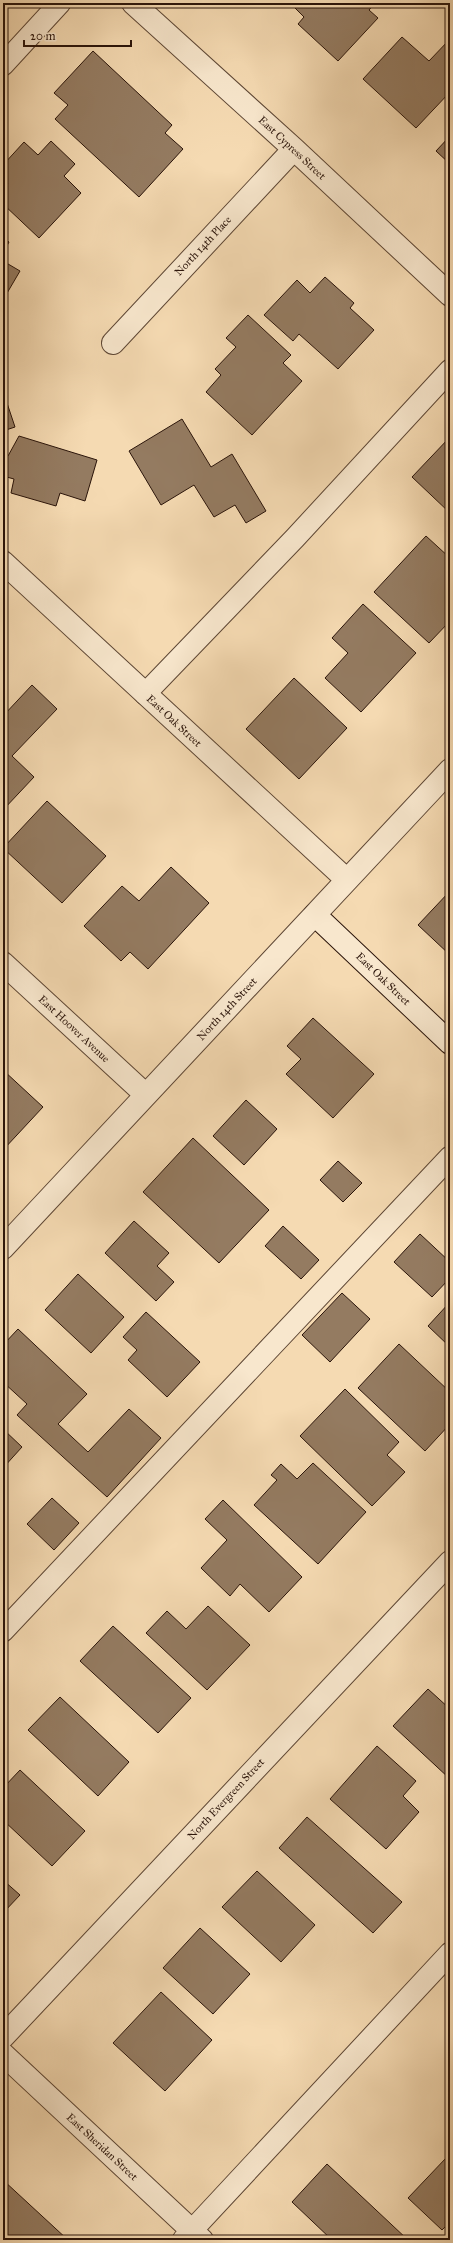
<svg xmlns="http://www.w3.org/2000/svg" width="453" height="2243" viewBox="0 0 453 2243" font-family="'IM FELL Great Primer',serif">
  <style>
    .building { fill: #947b61; stroke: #2a140a }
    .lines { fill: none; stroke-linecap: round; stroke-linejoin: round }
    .lane-casing { stroke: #5d4634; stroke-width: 23 }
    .street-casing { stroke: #5d4634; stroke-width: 24 }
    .secondary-casing { stroke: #2a140a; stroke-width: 24 }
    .lane { stroke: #f8e7cd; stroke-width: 21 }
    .street { stroke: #f8e7cd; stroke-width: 22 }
    .secondary { stroke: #f8e7cd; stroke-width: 22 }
    .labels { text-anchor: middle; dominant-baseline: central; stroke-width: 3; stroke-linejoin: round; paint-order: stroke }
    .street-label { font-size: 11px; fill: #2a140a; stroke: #f8e7cd }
  </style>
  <rect width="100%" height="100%" fill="#f5dab2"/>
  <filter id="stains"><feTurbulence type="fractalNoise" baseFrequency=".005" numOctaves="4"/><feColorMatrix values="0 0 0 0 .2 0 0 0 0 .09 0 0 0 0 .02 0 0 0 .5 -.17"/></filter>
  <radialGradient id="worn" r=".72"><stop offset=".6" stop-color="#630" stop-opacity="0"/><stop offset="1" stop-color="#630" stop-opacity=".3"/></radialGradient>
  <path class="building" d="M296,3H375L369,10L378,18L338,61L298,24L304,17L293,6Z
    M402,37L429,61L450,39V92L416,128L363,79Z
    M93,51L172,125L165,133L183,149L139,197L55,119L68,105L54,93Z
    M450,136V164L436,151Z
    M51,141L75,164L64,176L81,193L39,238L3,204V189L8,183L3,179V165L24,142L38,155Z
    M3,238L9,242L3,253Z
    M3,261L20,271L3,300Z
    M325,277L354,303L350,308L374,330L338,369L299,334L293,341L264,315L297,280L310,293Z
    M248,315L291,355L283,363L302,381L252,435L206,392L221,375L215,369L236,347L226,338Z
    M3,391L15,427L3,431Z
    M182,419L211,467L232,454L266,511L246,523L235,505L214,517L194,485L161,505L129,451Z
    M19,436L97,460L85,501L60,493L56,506L11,493L14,479L3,476V463L5,455L8,456Z
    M450,437V513L412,477Z
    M426,536L450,558V621L429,643L374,592Z
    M363,604L416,653L361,712L325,678L348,653L332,638Z
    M294,678L347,728L299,779L246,729Z
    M32,685L57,709L12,756L34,777L3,810V716Z
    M47,801L106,856L62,903L3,848Z
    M171,867L209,903L148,969L130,952L121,961L84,926L122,886L139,901Z
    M450,891V955L418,925Z
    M313,1018L374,1074L333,1118L286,1074L301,1059L287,1046Z
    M3,1070L43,1107L3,1150Z
    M246,1100L277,1129L244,1165L213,1136Z
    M193,1138L269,1210L219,1263L143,1192Z
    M338,1161L362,1183L343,1202L320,1180Z
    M134,1221L169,1253L157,1266L174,1282L156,1301L105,1253Z
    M283,1226L319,1260L301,1279L265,1246Z
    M420,1234L450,1262V1278L432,1297L394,1262Z
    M78,1274L124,1317L91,1353L45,1310Z
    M342,1293L370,1319L330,1362L302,1335Z
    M450,1302V1347L428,1326Z
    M146,1312L200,1362L167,1397L128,1360L137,1350L123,1337Z
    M18,1329L87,1394L58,1424L88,1452L129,1409L161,1438L107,1497L17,1415L27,1404L3,1382V1345Z
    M399,1344L450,1392V1424L425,1451L358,1388Z
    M345,1389L399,1442L387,1455L405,1472L372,1506L300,1436Z
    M3,1429L22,1447L3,1468Z
    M313,1463L366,1512L318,1564L254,1505L277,1480L271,1475L281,1464L297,1479Z
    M52,1498L79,1523L54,1550L27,1524Z
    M223,1500L302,1577L269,1612L240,1584L230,1596L201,1568L227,1540L205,1519Z
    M208,1606L250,1645L207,1690L146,1633L167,1611L186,1629Z
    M113,1626L191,1698L158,1733L80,1661Z
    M428,1689L450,1709V1779L393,1726Z
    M60,1697L129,1762L98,1796L28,1730Z
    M377,1746L416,1781L403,1796L419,1812L386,1849L330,1799Z
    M20,1770L85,1831L52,1866L3,1820V1788Z
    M307,1817L402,1902L373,1933L279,1848Z
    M257,1871L315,1925L281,1962L222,1907Z
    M3,1880L20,1895L3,1913Z
    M200,1928L250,1974L213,2014L163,1968Z
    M161,1992L212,2040L165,2091L113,2043Z
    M446,2158L450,2162V2222L442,2230L408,2198Z
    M327,2164L408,2240H332L292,2202Z
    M3,2180L68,2240H3Z"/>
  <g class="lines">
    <g class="lane-casing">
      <path id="lane" d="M3,65L60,3
        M145,694L295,538L450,370
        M3,1631L450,1157
        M183,2240L450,1953"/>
    </g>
    <g class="street-casing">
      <path id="street" d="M133,3L294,149L450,295
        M113,343L294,149
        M3,562L347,880
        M3,963L146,1095
        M3,1248L450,770
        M3,2037L450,1562
        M3,2054L202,2240"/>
    </g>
    <g class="secondary-casing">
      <path id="secondary" d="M315,915L450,1043"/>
    </g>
    <use href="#lane" class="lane"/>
    <use href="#street" class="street"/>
    <use href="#secondary" class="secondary"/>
  </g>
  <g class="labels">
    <g class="street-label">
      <text transform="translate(292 148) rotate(43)">East Cypress Street</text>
      <text transform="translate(203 246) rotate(-47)">North 14th Place</text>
      <text transform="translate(174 721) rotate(43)">East Oak Street</text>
      <text transform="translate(383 979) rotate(44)">East Oak Street</text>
      <text transform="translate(227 1009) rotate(-47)">North 14th Street</text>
      <text transform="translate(74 1029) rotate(43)">East Hoover Avenue</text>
      <text transform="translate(226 1799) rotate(-47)">North Evergreen Street</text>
      <text transform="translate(102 2147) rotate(43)">East Sheridan Street</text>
    </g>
  </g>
  <rect width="453" height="2243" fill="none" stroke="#f5dab2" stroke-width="16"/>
  <rect x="4" y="4" width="445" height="2235" fill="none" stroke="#2a140a" stroke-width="2"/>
  <rect x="8" y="8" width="437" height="2227" fill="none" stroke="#2a140a"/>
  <path d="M24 40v6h107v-6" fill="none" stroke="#2a140a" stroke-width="2"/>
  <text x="30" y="40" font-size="12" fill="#2a140a" stroke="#f8e7cd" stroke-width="3" paint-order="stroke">20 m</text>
  <rect width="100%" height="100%" filter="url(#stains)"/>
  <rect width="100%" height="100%" fill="url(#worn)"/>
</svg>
